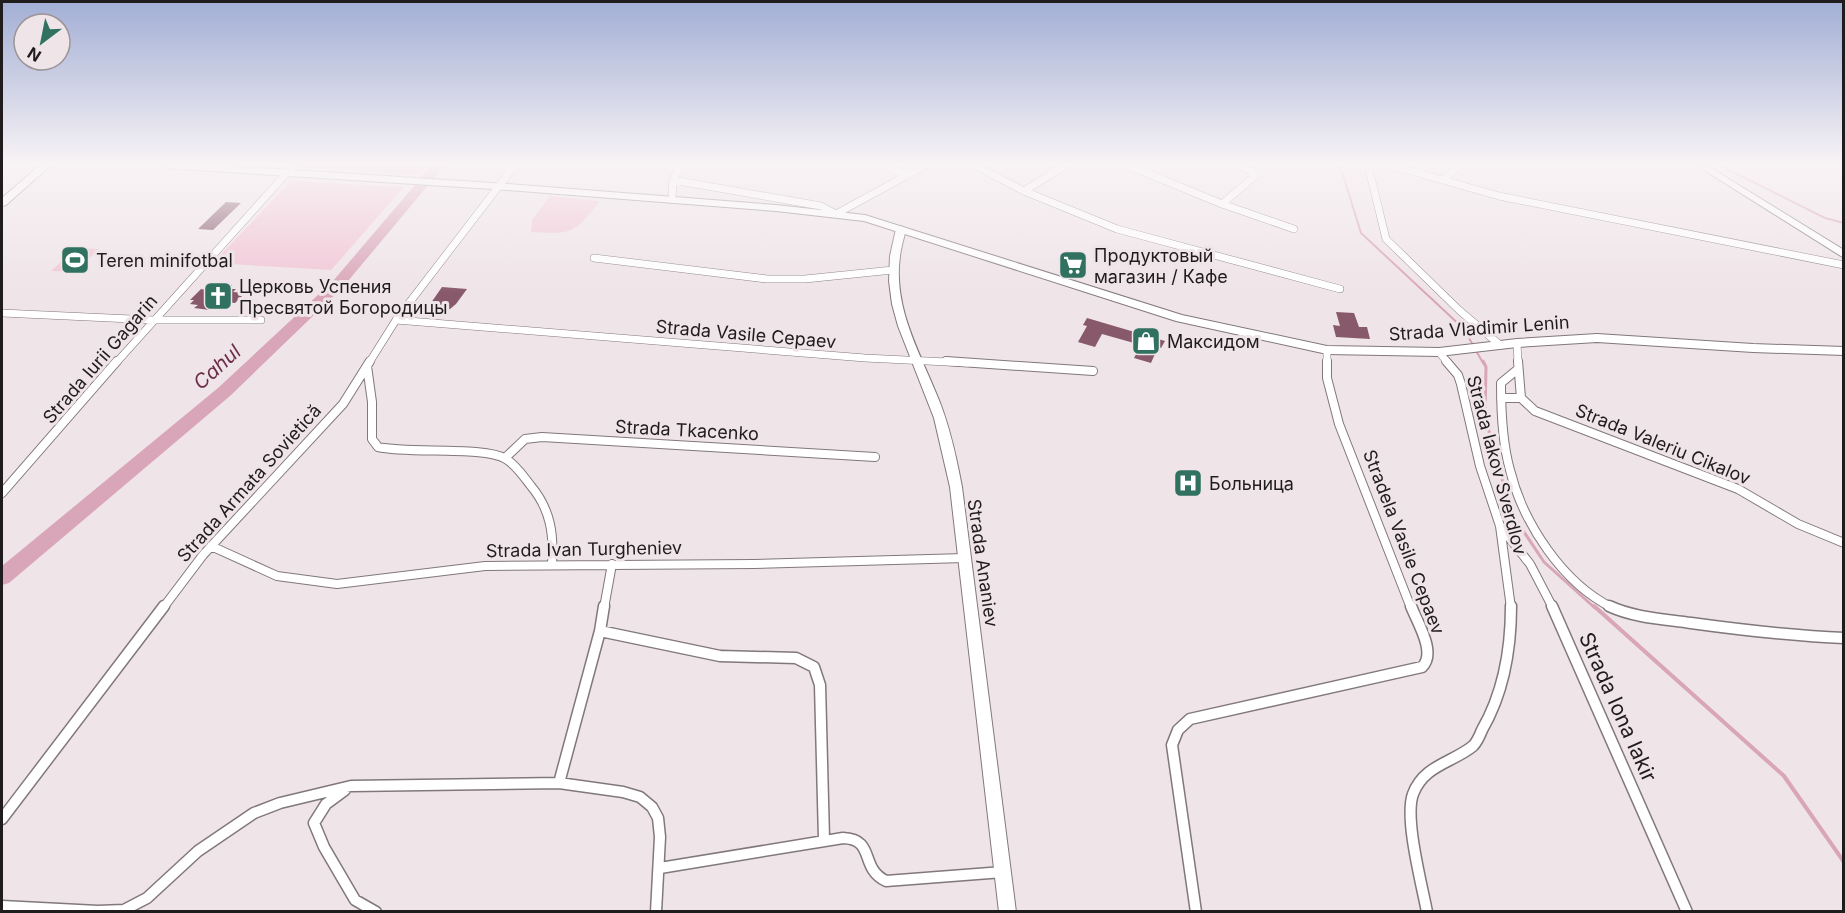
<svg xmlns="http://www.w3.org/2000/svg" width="1845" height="913" viewBox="0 0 1845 913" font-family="Inter,sans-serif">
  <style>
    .green { fill: #f1c5d5 }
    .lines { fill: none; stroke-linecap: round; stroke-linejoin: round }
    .stream-far2 { stroke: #d9a5b8; stroke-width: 2 }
    .stream-far1 { stroke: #d9a5b8; stroke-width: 3 }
    .stream { stroke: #d9a5b8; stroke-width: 4 }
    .river { fill: #d9a5b8; fill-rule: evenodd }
    .building { fill: #88596b }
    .street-far2-casing { stroke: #81787b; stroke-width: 8 }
    .street-far1-casing { stroke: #81787b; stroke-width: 10 }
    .street-casing { stroke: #81787b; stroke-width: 13 }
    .secondary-casing { stroke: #81787b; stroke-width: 2 }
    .primary-casing { stroke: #81787b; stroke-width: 2 }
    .street-far2 { stroke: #fff; stroke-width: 7 }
    .street-far1 { stroke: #fff; stroke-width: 8 }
    .street { stroke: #fff; stroke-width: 10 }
    .secondary { fill: #fff; fill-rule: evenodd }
    .primary { fill: #fff; fill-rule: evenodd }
    .labels { text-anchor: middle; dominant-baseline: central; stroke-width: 6; stroke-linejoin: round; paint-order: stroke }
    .poi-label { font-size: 18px; fill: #201c1e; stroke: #efe4e8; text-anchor: start }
    .street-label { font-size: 18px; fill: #201c1e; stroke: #efe4e8 }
    .water-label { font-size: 20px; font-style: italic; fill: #6c2d49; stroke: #efe4e8 }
    .near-street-label { font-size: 21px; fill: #201c1e; stroke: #efe4e8 }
  </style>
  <rect width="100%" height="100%" fill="#efe4e8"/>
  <path class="green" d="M303,165H427L419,175L302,167Z
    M291,181L404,187L331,270L213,263Z
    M550,196L600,201C573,234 574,234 531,232L532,220Z
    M76,248L99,249L75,272L51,271Z"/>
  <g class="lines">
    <path class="stream-far2" d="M1340,165L1361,233L1464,329L1483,363
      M1719,165L1825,218L1844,223"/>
    <path class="stream-far1" d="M1483,361L1486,367L1485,417L1512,514L1544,562L1595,608"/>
    <path class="stream" d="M1594,606L1784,776L1844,862"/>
    <path class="river" d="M432,165H445L343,287L230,396L9,583L2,585V566L218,388L333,281Z"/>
  </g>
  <path class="building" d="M226,202L241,203L213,230L198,229Z
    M1067,257L1086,264L1079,273L1059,266Z
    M219,284L232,285L229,289H236L233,292L245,293L235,303L225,302L220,307L214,306L210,310L194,308L198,305L190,304L194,300H190L201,289L207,290Z
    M442,287L467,289L456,304L450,309L442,311L426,310Z
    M1336,312L1354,313L1359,327H1367L1370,339L1336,337L1333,325L1340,326Z
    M1087,318L1165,341L1161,348L1158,347L1151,363L1134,358L1141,345L1102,334L1095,347L1078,342L1087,326L1083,325Z"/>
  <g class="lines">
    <g class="street-far2-casing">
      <path id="street-far2" d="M885,165L907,176
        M974,165L1024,191L1117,229L1340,289
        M1127,165L1222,204L1294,229
        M1368,165L1386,239L1459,310L1500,345
        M1390,165L1499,196L1844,265
        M673,180L821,206L836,214L926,165
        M1443,180L1460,165
        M1024,191L1066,165
        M672,199L673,180L681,165
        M1222,204L1255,176L1251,171L1237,165
        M594,258L767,279H805L893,270
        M2,313L153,320H261
        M396,320L865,358L968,363
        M1517,343L1518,363
        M1327,350V363
        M1439,352L1448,363
        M116,363L294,165
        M369,363L396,320L515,165"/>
    </g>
    <g class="street-far1-casing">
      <path id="street-far1" d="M946,361L1093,371
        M1327,361V378L1339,424L1411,608
        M1446,361L1458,375L1461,384L1480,466L1500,526L1511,608
        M1518,361L1521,398L1535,411L1738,489L1798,524L1844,543
        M367,366L372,402V439L378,447C409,454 485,446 506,459C516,465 524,477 531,486C551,510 554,535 552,564
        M1518,369L1501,383C1501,412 1502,442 1510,470C1523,523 1563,584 1613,608
        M1501,398H1521
        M505,458L525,439L542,437L875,457
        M2,493L117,361
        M1500,526L1530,564L1553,608
        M211,546L277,576L337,584L485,566L754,564L965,558
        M163,608L203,555L343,404L370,361
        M604,608L612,564"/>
    </g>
    <g class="street-casing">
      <path id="street" d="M1552,606L1687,912
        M1609,606C1635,618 1664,619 1691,623C1742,630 1793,636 1844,638
        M600,631L720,656L796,658L814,667L820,685L824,839
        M559,783L600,631L604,606
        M345,790L326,804L314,823L324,847L355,900L376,912
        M2,819L164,606
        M660,868L843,838C876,839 859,868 886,881L1003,872
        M2,906L98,911L124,910L147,898L198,851L254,813L280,803L351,786L559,783L623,792L640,797L652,807L658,818L660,837L656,912
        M1196,912L1172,745L1178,730L1190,719L1422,667C1437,653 1417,622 1411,606
        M1427,912C1422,885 1404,818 1413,794C1424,765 1452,763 1473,746C1477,742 1480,735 1482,730C1504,692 1511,650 1511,606"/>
    </g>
    <g class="secondary-casing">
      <path id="secondary" d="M1696,165H1706L1844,250V258Z
        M901,226L906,229C904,238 901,247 900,256C893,306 918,349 936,393C949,423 956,455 962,487L1016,912H999L950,487L934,418L898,326L892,304L889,281L890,256L896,229Z"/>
    </g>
    <g class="primary-casing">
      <path id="primary" d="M40,165H51L6,205L2,206V198Z
        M160,165H215L508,184L776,205L865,215L1182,315L1327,346L1439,348L1517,339L1597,334L1753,344L1844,347V355L1753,352L1597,342L1517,347L1439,356L1327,354L1176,321L864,221L776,211L508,190L165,168Z"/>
    </g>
    <use href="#street-far2" class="street-far2"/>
    <use href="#street-far1" class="street-far1"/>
    <use href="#street" class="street"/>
    <use href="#secondary" class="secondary"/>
    <use href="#primary" class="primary"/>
  </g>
  <linearGradient id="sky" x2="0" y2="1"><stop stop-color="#a2aed5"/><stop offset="0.56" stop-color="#f8f3f5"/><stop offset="1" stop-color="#f8f3f5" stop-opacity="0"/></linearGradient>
  <rect width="1845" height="293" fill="url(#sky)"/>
  <defs>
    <g id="stadium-square" transform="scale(1.5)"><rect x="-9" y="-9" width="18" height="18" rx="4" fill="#307160" stroke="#efe4e8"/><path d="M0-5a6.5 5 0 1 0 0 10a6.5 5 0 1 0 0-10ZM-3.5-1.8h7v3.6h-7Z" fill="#fff"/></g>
    <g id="supermarket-square" transform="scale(1.5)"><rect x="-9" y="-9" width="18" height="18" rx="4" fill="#307160" stroke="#efe4e8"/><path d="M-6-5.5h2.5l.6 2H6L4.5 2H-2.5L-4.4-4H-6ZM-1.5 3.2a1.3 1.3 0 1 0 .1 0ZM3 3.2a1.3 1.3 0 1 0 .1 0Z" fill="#fff"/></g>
    <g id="church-square" transform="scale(1.5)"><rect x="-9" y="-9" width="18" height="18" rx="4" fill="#307160" stroke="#efe4e8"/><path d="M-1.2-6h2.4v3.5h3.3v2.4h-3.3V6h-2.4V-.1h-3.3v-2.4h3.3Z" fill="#fff"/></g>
    <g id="shop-square" transform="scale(1.5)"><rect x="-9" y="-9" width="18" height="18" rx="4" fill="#307160" stroke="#efe4e8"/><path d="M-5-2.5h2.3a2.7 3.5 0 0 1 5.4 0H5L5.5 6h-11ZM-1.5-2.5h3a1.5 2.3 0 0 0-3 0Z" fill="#fff"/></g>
    <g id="hospital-square" transform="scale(1.5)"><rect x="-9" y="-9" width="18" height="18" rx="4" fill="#307160" stroke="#efe4e8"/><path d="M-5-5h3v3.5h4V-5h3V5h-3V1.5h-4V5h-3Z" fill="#fff"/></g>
  </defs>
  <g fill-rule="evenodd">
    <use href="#stadium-square" x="75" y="260"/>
    <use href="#supermarket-square" x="1073" y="265"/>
    <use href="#church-square" x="218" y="296"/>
    <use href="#shop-square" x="1146" y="341"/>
    <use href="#hospital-square" x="1188" y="483"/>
  </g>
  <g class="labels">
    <g class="poi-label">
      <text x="1094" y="255">Продуктовый<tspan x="1094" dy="21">магазин / Кафе</tspan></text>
      <text x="96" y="260">Teren minifotbal</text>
      <text x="239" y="286">Церковь Успения<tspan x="239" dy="21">Пресвятой Богородицы</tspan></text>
      <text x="1167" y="341">Максидом</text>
      <text x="1209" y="483">Больница</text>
    </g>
    <g class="street-label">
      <text transform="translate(1479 328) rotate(-4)">Strada Vladimir Lenin</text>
      <text transform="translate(746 334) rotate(5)">Strada Vasile Cepaev</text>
      <text transform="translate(100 359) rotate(-49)">Strada Iurii Gagarin</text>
      <text transform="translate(687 430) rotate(3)">Strada Tkacenko</text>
      <text transform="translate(1663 444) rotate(22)">Strada Valeriu Cikalov</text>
      <text transform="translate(1497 465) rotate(75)">Strada Iakov Sverdlov</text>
      <text transform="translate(249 483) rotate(-48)">Strada Armata Sovietică</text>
      <text transform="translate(1404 542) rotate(69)">Stradela Vasile Cepaev</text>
      <text transform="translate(584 549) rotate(-1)">Strada Ivan Turgheniev</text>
      <text transform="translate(983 563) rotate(82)">Strada Ananiev</text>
    </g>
    <g class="water-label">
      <text transform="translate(217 367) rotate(-42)">Cahul</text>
    </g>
    <g class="near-street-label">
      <text transform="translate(1618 707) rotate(66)">Strada Iona Iakir</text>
    </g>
  </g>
  <rect width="1845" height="913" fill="none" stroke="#201c1e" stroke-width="6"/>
  <g transform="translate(42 42) rotate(212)"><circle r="28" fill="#efe4e8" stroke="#9c9497" stroke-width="1.5"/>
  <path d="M0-4.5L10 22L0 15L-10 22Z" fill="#307160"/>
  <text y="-9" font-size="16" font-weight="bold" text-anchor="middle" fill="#201c1e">N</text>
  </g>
</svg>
